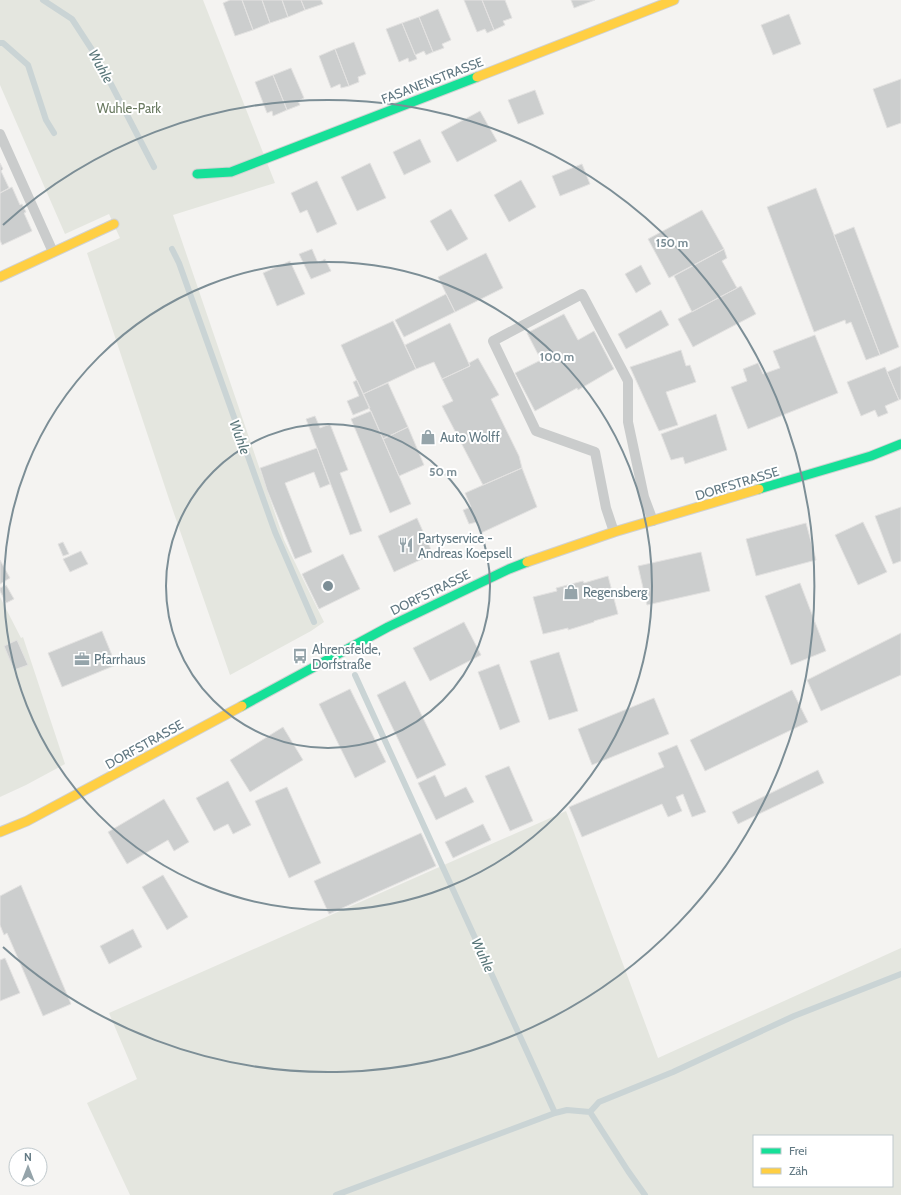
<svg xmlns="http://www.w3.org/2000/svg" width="901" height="1195" viewBox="0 0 901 1195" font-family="Cabin,sans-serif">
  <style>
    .green { fill: #e4e6df; fill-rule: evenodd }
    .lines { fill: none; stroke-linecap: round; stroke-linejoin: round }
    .stream { stroke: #cad4d5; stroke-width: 6 }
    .building { fill: #cccece; stroke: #e3e2e1 }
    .fast-casing { stroke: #d0d1d1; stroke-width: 11 }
    .slow-casing { stroke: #d0d1d1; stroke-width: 11 }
    .lane { stroke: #cacccc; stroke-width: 10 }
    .fast { stroke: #16e098; stroke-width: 9 }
    .slow { stroke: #ffcf43; stroke-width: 9 }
    .ring { fill: none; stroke: #7c8e96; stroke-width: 2 }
    .labels { text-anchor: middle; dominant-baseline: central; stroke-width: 4; stroke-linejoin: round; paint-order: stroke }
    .street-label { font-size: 13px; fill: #627983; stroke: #fff }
    .park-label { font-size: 13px; fill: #6a7a61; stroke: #fff }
    .poi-label { font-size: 13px; fill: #627983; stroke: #fff; text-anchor: start }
    .water-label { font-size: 14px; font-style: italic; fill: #597679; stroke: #fff }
    .centre { fill: #7c8e96; stroke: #fff; stroke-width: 2 }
    .ring-label { font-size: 12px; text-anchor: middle; font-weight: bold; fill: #7c8e96; stroke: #fff; stroke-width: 4; stroke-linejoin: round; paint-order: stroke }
  </style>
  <rect width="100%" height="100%" fill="#f4f3f1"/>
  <path class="green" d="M0,0H203L275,183L173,215L284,540L324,622L311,631L230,675L170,502L87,253L120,238L109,214L65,234L0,85Z
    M0,597L21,638L23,637L65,764L26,785L0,797Z
    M566,811L658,1058L901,948V1195H130L87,1103L137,1079L109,1013ZM754,1136H892V1186H754Z"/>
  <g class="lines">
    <path class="stream" d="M43,0L72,19L98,59L154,167
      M0,43H3L28,65L46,120L54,133
      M172,249L179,263L275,532L314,622
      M355,675L555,1113L567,1110L590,1112L628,1171L645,1195
      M590,1112L599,1102L673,1072L794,1016L901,974
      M336,1195L555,1113"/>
  </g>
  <path class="building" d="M230,0H242L253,30L235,36L223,3Z
    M242,0H262L270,23L253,30Z
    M262,0H282L288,17L270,23Z
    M282,0H301L305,10L288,17Z
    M301,0H321L323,4L305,10Z
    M464,0H482L494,30L487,33L485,29L477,32Z
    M482,0H505L512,18L503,21L505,25L494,30Z
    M571,0H595L574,8Z
    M438,9L451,40L442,44L444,48L433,52L419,17Z
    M789,14L801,44L773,55L761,25Z
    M419,17L433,52L426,55L424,51L415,55L402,23Z
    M402,23L417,59L409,62L408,58L399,62L386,29Z
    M354,42L366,74L358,77L359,82L349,86L335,49Z
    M335,49L349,86L341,88L340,84L331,88L319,56Z
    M291,68L304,98L298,101L300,105L287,110L273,75Z
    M273,75L287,110L273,116L272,111L267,113L255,82Z
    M901,79V123L887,128L873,89Z
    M535,90L544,114L518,124L508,100Z
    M480,111L497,141L457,162L441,132Z
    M420,139L431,162L404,175L393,152Z
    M0,163L3,169L1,171L9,188L0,193Z
    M370,163L386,198L357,211L341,177Z
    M582,164L590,184L560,196L552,176Z
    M521,180L536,207L509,222L494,195Z
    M317,181L337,224L317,233L307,210L300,213L291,193Z
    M12,187L20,205L22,204L26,212L24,213L32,231L2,245L0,240V193Z
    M816,188L880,355L866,360L851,322L846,324L845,320L814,332L767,207Z
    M451,209L468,239L447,251L430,221Z
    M702,210L724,249L669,278L648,239Z
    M854,227L899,347L880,355L834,235Z
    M312,249L318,263L325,259L331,271L311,279L299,254Z
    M724,249L727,258L722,261L737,288L692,312L674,276Z
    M486,253L503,288L455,312L438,277Z
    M290,261L305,294L277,306L263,273Z
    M641,265L651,284L636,293L625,274Z
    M741,286L756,314L693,347L678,319Z
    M446,294L455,312L404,337L395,320Z
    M661,310L669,325L626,349L618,334Z
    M564,314L578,340L594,331L614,369L578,390L577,388L535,411L515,373L541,360L527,333Z
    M393,321L416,369L363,394L341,345Z
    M450,323L470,366L442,379L434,362L416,369L405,345Z
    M815,335L838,393L748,429L731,387L747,381L743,369L758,363L763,374L780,368L773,351Z
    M681,350L686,366L690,365L696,382L666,392L678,425L659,431L630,367Z
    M478,358L499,395L491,399L519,456L522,468L483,485L442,406L453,401L442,379L470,366L469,363Z
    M901,366V399L899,400L887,372Z
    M885,367L899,400L885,406L888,413L878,417L875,410L861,416L847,382Z
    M357,380L370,408L353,415L347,401L359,396L353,382Z
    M388,383L408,427L383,439L363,394Z
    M371,411L411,504L390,513L351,419Z
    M716,414L727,450L685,464L683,457L671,460L661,434Z
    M315,416L320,428L330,424L348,470L340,473L362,531L350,535L306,419Z
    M408,427L424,465L399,476L383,439Z
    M317,448L330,484L320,488L314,472L285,483L312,552L295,559L267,490L260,468Z
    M522,468L537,507L481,533L477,522L469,524L463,510L471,507L465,493Z
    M901,507V561L893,564L875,516Z
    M417,518L433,554L394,572L378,536Z
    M863,522L887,572L858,585L835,535Z
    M806,523L816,560L756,576L746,539Z
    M63,542L69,554L63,556L58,544Z
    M81,551L88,564L70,572L63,559Z
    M701,552L710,591L647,605L638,566Z
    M343,554L360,589L319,609L302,574Z
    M0,560L10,578L0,584Z
    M608,576L618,614L594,621V622L568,630V628L543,634L533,597L557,591L556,588L583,581L584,583Z
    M800,583L826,651L791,665L765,596Z
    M6,585L14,599L6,603L0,591V588Z
    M464,622L481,655L430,681L413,648Z
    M102,631L116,665L62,687L48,653Z
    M901,633V675L821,711L807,680Z
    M17,640L28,665L14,670L4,646Z
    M559,652L578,711L549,720L530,661Z
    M499,664L520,722L500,730L478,672Z
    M405,681L446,765L417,779L377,695Z
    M350,689L386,762L355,778L319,704Z
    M792,690L808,722L705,771L690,740Z
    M654,698L669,734L592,765L578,729Z
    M283,727L303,760L250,792L230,760Z
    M677,745L706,812L692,817L683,794L676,797L682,811L668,817L662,804L582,837L569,807L664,767L658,753Z
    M509,766L533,821L510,831L485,776Z
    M818,770L824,783L738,824L732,812Z
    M435,775L445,797L466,787L474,802L436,820L418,783Z
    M228,781L251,825L233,834L228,824L214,831L196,798Z
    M287,787L321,863L289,878L255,801Z
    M164,799L189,842L174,851L168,840L127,864L108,832Z
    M483,824L491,840L453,858L445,842Z
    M421,833L436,866L329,914L314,881Z
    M163,875L188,917L167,930L142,887Z
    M21,885L71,1004L43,1016L7,933L4,935L0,925V896Z
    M133,929L142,947L109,964L100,946Z
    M5,958L20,993L0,1001V960Z"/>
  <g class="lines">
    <g class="fast-casing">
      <path id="fast" d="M197,174L231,172L477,77
        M759,489L871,456L901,444
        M242,706L388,627L509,569L527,562"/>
    </g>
    <g class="slow-casing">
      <path id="slow" d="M477,77L674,0
        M0,277L114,224
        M527,562L614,532L759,489
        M0,832L27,821L242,706"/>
    </g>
    <path class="lane" d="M0,134L53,252
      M614,532L606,508L595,452L536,431L493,341L582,294L628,381V422L644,497L653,521"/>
    <use href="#fast" class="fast"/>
    <use href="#slow" class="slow"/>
  </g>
  <g class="ring">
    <circle cx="328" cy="586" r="162"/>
    <circle cx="328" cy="586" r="324"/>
    <path d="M3 225A486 486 0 1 1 3 947"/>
  </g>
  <defs>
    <g id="shop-bare" transform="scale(1.2)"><path d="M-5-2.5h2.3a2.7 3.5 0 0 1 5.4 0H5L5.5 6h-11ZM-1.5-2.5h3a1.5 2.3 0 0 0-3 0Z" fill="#95a4aa" stroke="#fff" stroke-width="2.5" paint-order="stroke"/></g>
    <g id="restaurant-bare" transform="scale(1.2)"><path d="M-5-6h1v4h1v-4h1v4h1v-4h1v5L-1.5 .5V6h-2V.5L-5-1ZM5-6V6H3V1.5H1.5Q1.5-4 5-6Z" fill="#95a4aa" stroke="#fff" stroke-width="2.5" paint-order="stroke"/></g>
    <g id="bus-bare" transform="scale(1.2)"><path d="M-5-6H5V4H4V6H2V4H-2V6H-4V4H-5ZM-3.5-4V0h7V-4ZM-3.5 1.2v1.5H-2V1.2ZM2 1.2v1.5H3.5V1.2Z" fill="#95a4aa" stroke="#fff" stroke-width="2.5" paint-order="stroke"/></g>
    <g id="office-bare" transform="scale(1.2)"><path d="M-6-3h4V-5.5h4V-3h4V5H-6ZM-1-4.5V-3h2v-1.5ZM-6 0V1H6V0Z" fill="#95a4aa" stroke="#fff" stroke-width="2.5" paint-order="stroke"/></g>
  </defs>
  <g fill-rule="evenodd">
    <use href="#shop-bare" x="428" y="437"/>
    <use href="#restaurant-bare" x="406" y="545"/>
    <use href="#shop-bare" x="571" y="592"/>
    <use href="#bus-bare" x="300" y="656"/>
    <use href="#office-bare" x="82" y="659"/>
  </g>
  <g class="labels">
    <g class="street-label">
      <text transform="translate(432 80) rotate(-21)">FASANENSTRASSE</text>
      <text transform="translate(737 483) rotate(-17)">DORFSTRASSE</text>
      <text transform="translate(430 592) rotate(-26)">DORFSTRASSE</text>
      <text transform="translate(144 744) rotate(-29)">DORFSTRASSE</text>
    </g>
    <g class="park-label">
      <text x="129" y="108">Wuhle-Park</text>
    </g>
    <g class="poi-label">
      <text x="440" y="437">Auto Wolff</text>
      <text x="418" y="538">Partyservice -<tspan x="418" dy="15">Andreas Koepsell</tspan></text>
      <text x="583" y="592">Regensberg</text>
      <text x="312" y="649">Ahrensfelde,<tspan x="312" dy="15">Dorfstraße</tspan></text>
      <text x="94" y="659">Pfarrhaus</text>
    </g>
    <g class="water-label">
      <text transform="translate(101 66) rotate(61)">Wuhle</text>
      <text transform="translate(240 437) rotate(70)">Wuhle</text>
      <text transform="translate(483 955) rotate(65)">Wuhle</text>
    </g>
  </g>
  <circle cx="328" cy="586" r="6" class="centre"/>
  <g class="ring-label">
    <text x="672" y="247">150 m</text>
    <text x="557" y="361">100 m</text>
    <text x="443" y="476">50 m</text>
  </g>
  <rect x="753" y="1135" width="140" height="52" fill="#ffffff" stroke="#c0c9cd"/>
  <rect x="761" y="1148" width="20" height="6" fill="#16e098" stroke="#c0c9cd"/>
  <text x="789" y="1155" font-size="12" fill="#627983">Frei</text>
  <rect x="761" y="1168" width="20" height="6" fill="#ffcf43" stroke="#c0c9cd"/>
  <text x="789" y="1175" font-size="12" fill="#627983">Zäh</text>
  <g transform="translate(28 1167)"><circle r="19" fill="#ffffff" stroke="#c0c9cd"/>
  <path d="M0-3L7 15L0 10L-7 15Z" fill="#95a4aa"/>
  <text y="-6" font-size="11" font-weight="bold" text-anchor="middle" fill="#627983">N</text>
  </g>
</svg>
